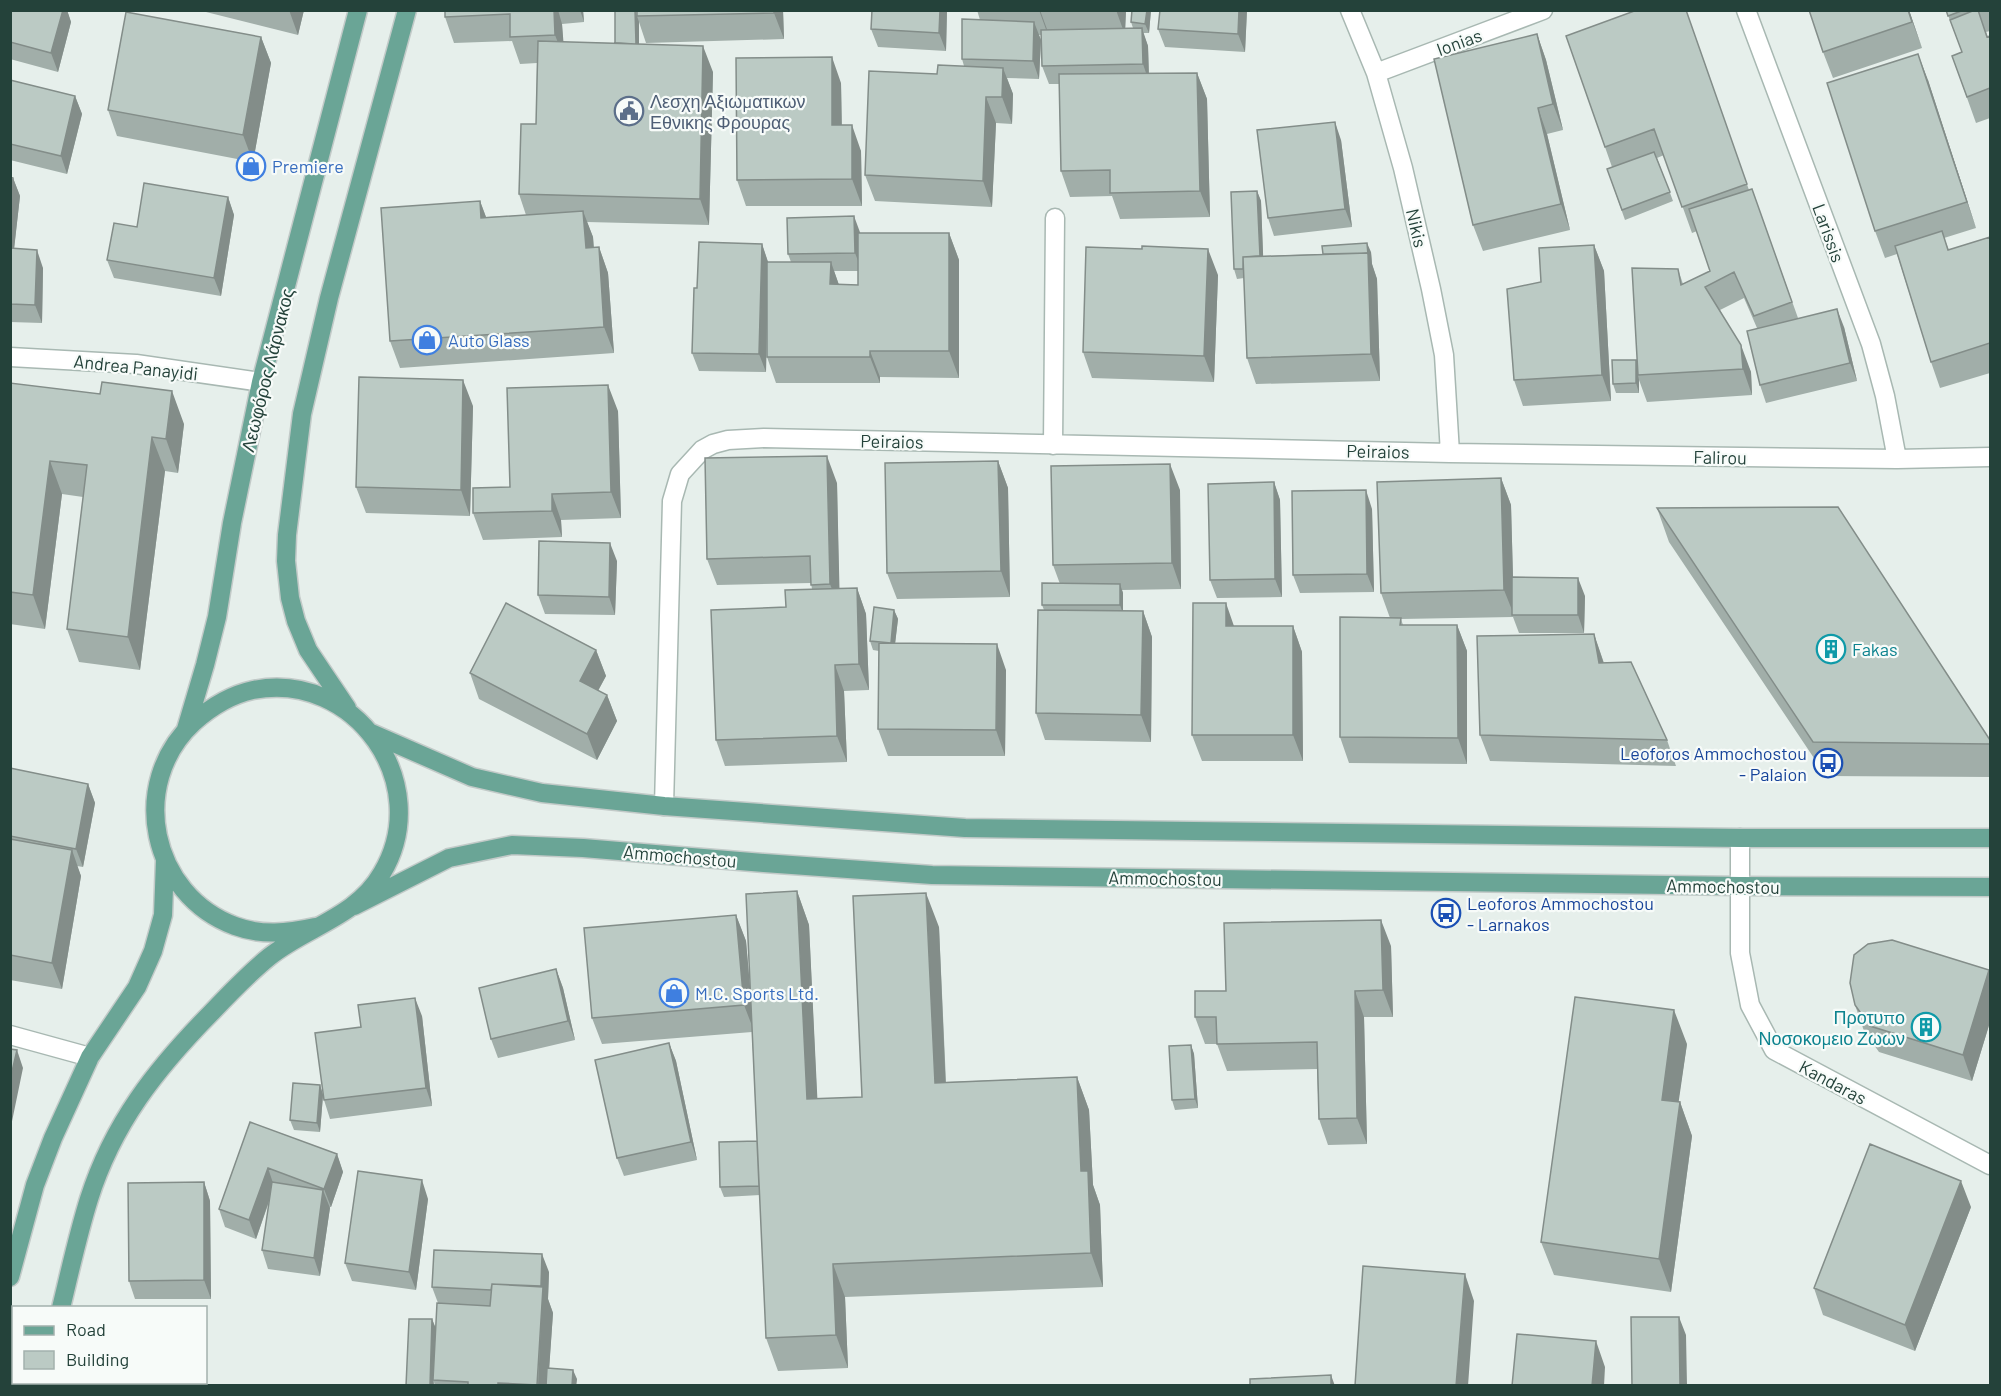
<svg xmlns="http://www.w3.org/2000/svg" width="2001" height="1396" viewBox="0 0 2001 1396" font-family="Barlow,sans-serif">
  <style>
    .lines { fill: none; stroke-linecap: round; stroke-linejoin: round }
    .minor-casing { stroke: #a8b8b2; stroke-width: 21 }
    .major-casing { stroke: #c2cac8; stroke-width: 21 }
    .minor { stroke: #fff; stroke-width: 18 }
    .major { stroke: #6aa596; stroke-width: 18 }
    .wall { fill: #a1aea9; fill-rule: evenodd }
    .shaded-wall { fill: #838d89 }
    .building { fill: #bbcac4; stroke: #838d89; stroke-width: 1.5 }
    .labels { text-anchor: middle; dominant-baseline: central; stroke-width: 4.5; stroke-linejoin: round; paint-order: stroke }
    .street-label { font-size: 18px; fill: #24423a; stroke: #f7fbf9 }
    .service-label { font-size: 18px; fill: #4e5e75; stroke: #f7fbf9; text-anchor: start }
    .shop-label { font-size: 18px; fill: #366cbe; stroke: #f7fbf9; text-anchor: start }
    .culture-label { font-size: 18px; fill: #0d838f; stroke: #f7fbf9; text-anchor: start }
    .transit-label { font-size: 18px; fill: #164399; stroke: #f7fbf9; text-anchor: end }
  </style>
  <rect width="100%" height="100%" fill="#e6efeb"/>
  <g class="lines">
    <g class="minor-casing">
      <path id="minor" d="M1350,10L1376,73L1403,168L1431,289L1444,355L1450,453
        M1746,10L1871,344L1885,396L1897,459
        M1376,73L1543,10
        M10,357L136,364L261,382
        M1053,445L1055,218
        M664,806L672,501L680,474L702,450L713,444L728,440L764,438L1450,453L1897,459L1990,457
        M1740,838V953L1750,1005L1774,1050L1990,1165
        M10,1035L90,1057"/>
    </g>
    <g class="major-casing">
      <path id="major" d="M347,708L308,650L296,621L290,598L286,561L287,535L302,414L329,298L407,10
        M186,729L205,665L217,617L232,523L261,382L358,10
        M371,733L472,777L542,793L664,806L965,828L1740,838H1990
        M354,906L449,858L512,845L583,848L764,863L932,875L1740,886L1990,887
        M10,1277L35,1185L53,1138L90,1057L137,987L153,951L163,915L165,860
        M61,1308C70,1271 78,1234 89,1199C113,1123 156,1069 211,1013C229,994 248,974 269,957C306,927 357,917 382,873C435,784 355,670 253,690C230,695 211,707 194,722C127,784 151,895 235,926C262,936 288,933 315,927
        M41,1386L42,1382"/>
    </g>
    <use href="#minor" class="minor"/>
    <use href="#major" class="major"/>
  </g>
  <path class="wall" d="M10,10H67L71,22L58,72L10,59Z
    M198,10H304L298,35Z
    M445,10H583L584,22L562,24L563,42L615,43L637,10H783L784,39L646,43L639,22V44L713,72L709,225L587,222L593,237L594,247H599L608,273L614,353L400,368L390,341L480,201L486,217L526,215L519,194L536,124L537,63L520,64L512,41L454,43L445,17Z
    M872,10H947L946,51L878,47L871,29Z
    M977,10H1126L1125,28H1133L1131,22L1151,10L1149,33H1143L1148,46L1149,73H1197L1207,99L1210,217L1120,219L1112,196L1070,197L1061,171L1059,84H1049L1042,66L1041,35H1039L1041,40L1039,79L1007,78L1013,94L1012,124L996,123L992,207L875,201L865,175L937,74L964,66L962,59L980,20Z
    M1160,10H1247L1245,52L1165,47L1158,29Z
    M1686,10L1749,190L1752,189L1798,318L1844,327L1857,381L1766,403L1760,385L1757,328L1744,298L1720,310L1751,372L1752,395L1647,402L1639,380V393H1616L1613,384L1636,360L1637,363L1678,269L1683,284L1710,271L1697,231L1692,233L1664,155L1657,158L1673,201L1625,220L1607,169L1612,167L1566,36Z
    M1909,10L1922,48L1833,78L1823,52Z
    M1946,10H1990V31L1986,32L1988,37L1990,36V118L1976,123L1952,56L1962,52Z
    M1537,34L1546,60L1563,130L1547,134L1570,230L1483,251L1473,225Z
    M261,37L271,63L253,162L117,136L108,110Z
    M10,80L75,96L82,114L67,174L10,160Z
    M1928,80L1976,228L1944,238L1949,250L1990,237V373L1940,388L1931,362L1897,254L1885,258L1875,231Z
    M841,83L842,125L861,151L862,206H746L737,180Z
    M1341,140L1352,227L1274,236L1268,218Z
    M10,177L13,178L20,196L14,248L43,268L42,323L10,322Z
    M1257,191L1261,201L1263,256L1371,252L1372,264L1377,279L1380,381L1256,384L1247,358L1244,278L1237,279L1234,269Z
    M228,197L234,215L221,296L114,278L107,260L137,227Z
    M860,233H949L959,260V378L880,377V383H776L767,357V318L766,372L699,371L692,353L697,288L762,244L768,262H791L788,254ZM834,271H858V285H839Z
    M1594,245L1604,271L1611,401L1523,406L1514,380Z
    M1218,275L1214,382L1092,378L1083,352Z
    M10,383L184,424L178,473L165,471L140,670L79,662L67,629L83,497L62,494L45,629L10,624Z
    M473,406L470,516L366,513L356,487Z
    M618,411L621,518L561,520L562,537L483,540L473,513Z
    M998,461L1008,488L1010,597L897,599L887,573Z
    M1501,478L1511,505L1513,577L1585,596L1584,633H1519L1513,617L1401,619L1403,625H1457L1467,651V764L1349,763L1340,737L1390,618L1381,593Z
    M1274,482L1280,500L1282,597L1217,598L1210,580Z
    M837,483L839,588H857L866,614L869,690L844,691L847,762L725,766L716,740L786,607L812,589L811,583L717,585L707,559Z
    M1180,490L1181,589L1122,590L1123,593V611H1143L1152,637L1151,742L1045,740L1036,713L1044,610L1042,605L1060,584L1053,565Z
    M1657,508L1990,740V777L1826,776L1669,542Z
    M1372,509L1374,592L1300,593L1293,575Z
    M617,561L615,615L545,614L538,595Z
    M894,610L898,619L895,643L1006,670L1005,756H888L878,729L879,651L873,650L870,641Z
    M1234,626H1293L1302,652L1303,761H1202L1192,735Z
    M1594,634L1604,663L1667,740L1676,766L1490,761L1480,735Z
    M596,650L606,676L598,691L607,695L617,721L597,760L479,699L470,673Z
    M10,768L88,784L95,803L83,867L77,866L81,876L62,989L10,980Z
    M797,891L809,925L817,1099L862,1097L939,927L946,1082L1077,1077L1089,1110L1093,1185L1100,1205L1103,1287L845,1297L848,1368L778,1371L766,1338L760,1195L724,1197L720,1187L757,1141L752,1032L602,1044L592,1018L736,915L746,941L751,1002Z
    M1391,946L1393,1017H1364L1367,1144L1328,1145L1319,1119L1317,1069L1227,1071L1217,1044H1205L1195,1017L1226,991Z
    M556,969L563,988L575,1040L498,1058L491,1039Z
    M1989,970L1990,974V1022L1972,1081L1879,1052L1864,1031L1855,1005Z
    M422,1016L432,1106L330,1119L324,1100L323,1096L320,1132L294,1130L290,1120L320,1085L323,1094L361,1027Z
    M669,1043L676,1061L697,1160L624,1176L617,1158Z
    M1687,1044L1678,1102H1680L1692,1136L1671,1292L1554,1275L1541,1242Z
    M1191,1045L1194,1054L1198,1108L1175,1110L1172,1100Z
    M250,1122L337,1154L343,1172L331,1207H330L320,1276L268,1269L262,1250L269,1202L256,1239L225,1227L219,1209Z
    M204,1182L210,1201L211,1299H135L129,1281Z
    M428,1199L416,1290L352,1281L345,1263Z
    M1971,1207L1915,1351L1823,1315L1814,1288Z
    M549,1272L548,1299L553,1313L549,1368L577,1379L576,1386H435L434,1382V1386H406L432,1319L436,1329L438,1303L432,1287Z"/>
  <path class="shaded-wall" d="M63,10H67L71,22L58,72L51,53Z
    M289,10H304L298,35Z
    M554,10H558L562,24L565,61L555,35Z
    M580,10H583L584,22Z
    M635,10L639,22V61L636,51Z
    M774,10H783L784,39L774,13Z
    M940,10H947L946,51L939,33Z
    M1039,10H1040L1048,32V35Z
    M1116,10H1126L1125,35Z
    M1147,10H1151L1149,33L1145,24Z
    M1239,10H1247L1245,52L1238,34Z
    M1908,10H1909L1922,48Z
    M1034,22L1041,40L1039,79L1033,61Z
    M1142,28L1148,46L1149,82L1143,64Z
    M1537,34L1546,60L1563,130L1553,104Z
    M261,37L271,63L253,162L243,135Z
    M703,46L713,72L709,225L700,199Z
    M1918,54L1928,80L1976,228L1967,202Z
    M832,57L841,83L842,151L832,125Z
    M1003,68L1013,94L1012,124L1002,97Z
    M1197,73L1207,99L1210,217L1200,191Z
    M75,96L82,114L67,174L61,156Z
    M986,97L996,123L992,207L983,181Z
    M1538,108L1547,134L1570,230L1561,204Z
    M1335,122L1341,140L1352,227L1345,209Z
    M852,125L861,151L862,206L852,179Z
    M13,178L20,196L13,259L10,253V201Z
    M1257,191L1261,201L1264,278L1260,269Z
    M228,197L234,215L221,296L214,278Z
    M480,201L490,228L481,218Z
    M583,211L593,237L595,274L586,248Z
    M854,216L861,235L862,271L855,253Z
    M949,233L959,260V378L949,351Z
    M1367,243L1371,252L1372,264L1377,279L1380,381L1371,354Z
    M762,244L768,262L766,372L759,354Z
    M1594,245L1604,271L1611,401L1602,375Z
    M599,247L608,273L614,353L604,327Z
    M1208,249L1218,275L1214,382L1204,356Z
    M37,250L43,268L42,323L35,305Z
    M831,262L840,288L830,284Z
    M1837,309L1844,327L1857,381L1850,363Z
    M1741,345L1751,372L1752,395L1743,369Z
    M870,351L880,377V383L870,357Z
    M1636,360L1639,369L1638,375L1639,380V393L1636,383Z
    M463,380L473,406L470,516L461,490Z
    M608,385L618,411L621,518L611,492Z
    M172,391L184,424L178,473L166,439Z
    M152,437L165,471L140,670L128,637Z
    M827,456L837,483L840,611L830,584Z
    M50,461L62,494L45,629L33,595Z
    M998,461L1008,488L1010,597L1001,571Z
    M1170,464L1180,490L1181,589L1172,563Z
    M1501,478L1511,505L1514,615L1504,590Z
    M1274,482L1280,500L1282,597L1275,579Z
    M1366,490L1372,509L1374,592L1367,574Z
    M552,494L561,520L562,537L552,511Z
    M610,543L617,561L615,615L609,597Z
    M1578,578L1585,596L1584,633L1578,615Z
    M1120,584L1123,593V614L1120,605Z
    M857,588L866,614L869,690L859,664Z
    M1226,603L1235,629L1226,626Z
    M894,610L898,619L894,653L891,643Z
    M1143,611L1152,637L1151,742L1141,715Z
    M1457,625L1467,651V764L1458,738Z
    M1293,626L1302,652L1303,761L1293,735Z
    M1594,634L1603,661L1609,689L1599,663Z
    M997,644L1006,670L1005,756L996,730Z
    M596,650L606,676L589,707L580,681Z
    M835,665L844,691L847,762L837,736Z
    M607,695L617,721L597,760L587,734Z
    M88,784L95,803L83,867L76,849Z
    M72,850L81,876L62,989L52,963Z
    M797,891L809,925L819,1132L807,1099Z
    M926,893L939,927L947,1116L935,1083Z
    M736,915L746,941L754,1031L744,1005Z
    M1381,920L1391,946L1393,1017L1383,990Z
    M556,969L563,988L575,1040L568,1021Z
    M1989,970L1990,974V1022L1972,1081L1963,1055Z
    M1355,991L1364,1017L1367,1144L1357,1118Z
    M415,998L422,1016L432,1106L426,1088Z
    M1674,1010L1687,1044L1674,1134L1662,1100Z
    M669,1043L676,1061L697,1160L691,1142Z
    M1191,1045L1194,1054L1198,1108L1195,1099Z
    M17,1050L23,1068L10,1131V1080Z
    M1077,1077L1089,1110L1093,1185L1100,1205L1103,1287L1091,1253L1081,1171Z
    M320,1085L323,1095L320,1132L317,1123Z
    M1680,1102L1692,1136L1671,1292L1659,1259Z
    M337,1154L343,1172L331,1207L324,1189Z
    M268,1168L274,1186L256,1239L249,1220Z
    M422,1180L428,1199L416,1290L409,1272Z
    M1961,1181L1971,1207L1915,1351L1905,1325Z
    M204,1182L210,1201L211,1299L204,1280Z
    M323,1190L330,1208L320,1276L314,1258Z
    M542,1254L549,1272L548,1299L553,1313L548,1386H538L542,1297L540,1292Z
    M833,1264L845,1297L848,1368L836,1335Z
    M1465,1274L1474,1301L1468,1386H1456Z
    M1679,1317L1686,1335L1687,1386H1680Z
    M432,1319L436,1329L433,1380L434,1386H430Z
    M1596,1341L1605,1367L1604,1386H1592Z
    M573,1370L577,1379L576,1386H572Z
    M1331,1375L1335,1386H1331Z"/>
  <path class="building" d="M10,10H63L51,53L10,42Z
    M445,10H554L555,35L510,37V14L445,17Z
    M615,10H635L636,44L615,43Z
    M637,10H774V13L637,16Z
    M872,10H940L939,33L871,29Z
    M1132,10H1147L1145,24L1131,22Z
    M1160,10H1239L1238,34L1158,29Z
    M1637,10H1686L1747,184L1682,207L1654,129L1605,147L1566,36Z
    M1809,10H1908L1912,22L1823,52Z
    M1946,10H1964L1948,16Z
    M1975,10H1978L1987,37L1990,36V88L1967,97L1952,56L1962,52L1950,20Z
    M126,12L261,37L243,135L108,110Z
    M962,19L1034,22L1033,61L962,59Z
    M1142,28L1143,64L1042,66L1041,30Z
    M1537,34L1553,104L1538,108L1561,204L1473,225L1434,59Z
    M538,41L703,46L700,199L519,194L521,124H536Z
    M1918,54L1967,202L1875,231L1827,83Z
    M832,57V125H852V179L737,180L736,58Z
    M938,65L1003,68L1002,97H986L983,181L865,175L869,71L937,74Z
    M1197,73L1200,191L1110,193V170L1061,171L1059,74Z
    M10,80L75,96L61,156L10,144Z
    M1335,122L1345,209L1268,218L1257,130Z
    M1654,152L1670,192L1622,210L1607,169Z
    M10,177L13,178L10,201Z
    M144,183L228,197L214,278L107,260L114,223L137,227Z
    M1752,189L1792,302L1754,316L1734,272L1705,287L1741,345L1743,369L1638,375L1632,268L1678,269L1681,285L1710,271L1689,209Z
    M1257,191L1260,256L1243,257V269H1234L1231,192Z
    M480,201L481,218L583,211L586,248L599,247L604,327L390,341L381,208Z
    M854,216L855,253L788,254L787,218Z
    M1942,231L1948,250L1990,237V343L1931,362L1895,246Z
    M858,233H949V351H870V357H767V262H831L830,284L858,285Z
    M699,242L762,244L759,354L692,353L694,288H697Z
    M1367,243L1368,255V253L1323,254L1322,246Z
    M1594,245L1602,375L1514,380L1507,289L1541,282L1539,248Z
    M1142,246L1208,249L1204,356L1083,352L1086,247L1142,249Z
    M10,248L37,250L35,305L10,304Z
    M1368,253L1371,354L1247,358L1243,257Z
    M1837,309L1850,363L1760,385L1747,331Z
    M1612,360H1636V383L1613,384Z
    M359,377L463,380L461,490L356,487Z
    M102,382L172,391L166,439L152,437L128,637L67,629L87,465L50,461L33,595L10,592V383L100,394Z
    M608,385L611,492L552,494V511L473,513V488L510,487L507,388Z
    M827,456L830,584L811,585L810,556L707,559L705,458Z
    M998,461L1001,571L887,573L885,463Z
    M1170,464L1172,563L1053,565L1051,466Z
    M1501,478L1504,590L1381,593L1377,482Z
    M1274,482L1275,579L1210,580L1208,484Z
    M1366,490L1367,574L1293,575L1292,491Z
    M1838,507L1990,740V744L1813,742L1657,508Z
    M539,541L610,543L609,597L538,595Z
    M1512,577L1578,578V615H1512Z
    M1042,583L1120,584V605H1042Z
    M857,588L859,664L835,665L837,736L716,740L711,610L786,607L785,590Z
    M506,603L596,650L580,681L607,695L587,734L470,673Z
    M1193,603H1226V626H1293V735H1192Z
    M874,607L894,610L891,643L870,641Z
    M1038,610L1143,611L1141,715L1036,713Z
    M1340,617L1401,618L1400,625H1457L1458,738L1340,737Z
    M1594,634L1599,663L1631,662L1667,740L1480,735L1477,636Z
    M879,643L997,644L996,730L878,729Z
    M10,768L88,784L76,849L10,836Z
    M10,839L72,850L52,963L10,955Z
    M797,891L807,1099L862,1097L853,896L926,893L935,1083L1077,1077L1081,1171H1088L1091,1253L833,1264L836,1335L766,1338L746,894Z
    M736,915L744,1005L592,1018L584,928Z
    M1381,920L1383,990L1355,991L1357,1118L1319,1119L1317,1042L1217,1044L1216,1017H1195V991H1226L1224,923Z
    M1892,940L1989,970L1963,1055L1870,1026L1855,1005L1850,983L1854,955L1868,944Z
    M556,969L568,1021L491,1039L479,988Z
    M1575,997L1674,1010L1662,1100L1680,1102L1659,1259L1541,1242Z
    M415,998L426,1088L324,1100L315,1033L361,1027L358,1005Z
    M669,1043L691,1142L617,1158L595,1060Z
    M1191,1045L1195,1099L1172,1100L1169,1046Z
    M10,1049L17,1050L10,1080Z
    M293,1083L320,1085L317,1123L290,1120Z
    M250,1122L337,1154L324,1189L268,1168L249,1220L219,1209Z
    M757,1141L759,1186L720,1187L719,1142Z
    M1870,1144L1961,1181L1905,1325L1814,1288Z
    M358,1171L422,1180L409,1272L345,1263Z
    M204,1182V1280L129,1281L128,1183Z
    M272,1182L323,1190L314,1258L262,1250Z
    M434,1250L542,1254L541,1286L492,1284L491,1290L432,1287Z
    M1363,1266L1465,1274L1456,1386H1355Z
    M492,1284L543,1287L537,1385L498,1383V1386H468V1382L433,1380L437,1303L490,1306Z
    M1631,1317H1679L1680,1386H1632Z
    M409,1319H432L430,1386H406Z
    M1517,1334L1596,1341L1592,1386H1512Z
    M547,1368L573,1370L572,1386H546Z
    M1331,1375V1386H1250V1379Z"/>
  <defs>
    <g id="civic-ring" transform="scale(1.5)"><circle r="9.5" fill="#f7fbf9" stroke="#5c6f8a" stroke-width="1.5"/><path d="M-.6-6.5H3V-4.5H.6V-3L4-1V1h2V6H-6V1h2V-1L-.6-3ZM-1.2 2.5V6h2.4V2.5Z" fill="#5c6f8a"/></g>
    <g id="shop-ring" transform="scale(1.5)"><circle r="9.5" fill="#f7fbf9" stroke="#3f7fe0" stroke-width="1.5"/><path d="M-5-2.5h2.3a2.7 3.5 0 0 1 5.4 0H5L5.5 6h-11ZM-1.5-2.5h3a1.5 2.3 0 0 0-3 0Z" fill="#3f7fe0"/></g>
    <g id="building-ring" transform="scale(1.5)"><circle r="9.5" fill="#f7fbf9" stroke="#0f9aa8" stroke-width="1.5"/><path d="M-4-6H4V6H1V3H-1V6H-4ZM-2.5-4.3h1.7v1.8h-1.7ZM.8-4.3h1.7v1.8H.8ZM-2.5-1h1.7V.8h-1.7ZM.8-1h1.7V.8H.8Z" fill="#0f9aa8"/></g>
    <g id="bus-ring" transform="scale(1.5)"><circle r="9.5" fill="#f7fbf9" stroke="#1a4fb4" stroke-width="1.5"/><path d="M-5-6H5V4H4V6H2V4H-2V6H-4V4H-5ZM-3.5-4V0h7V-4ZM-3.5 1.2v1.5H-2V1.2ZM2 1.2v1.5H3.5V1.2Z" fill="#1a4fb4"/></g>
  </defs>
  <g fill-rule="evenodd">
    <use href="#civic-ring" x="629" y="111"/>
    <use href="#shop-ring" x="251" y="166"/>
    <use href="#shop-ring" x="427" y="340"/>
    <use href="#building-ring" x="1831" y="649"/>
    <use href="#bus-ring" x="1828" y="763"/>
    <use href="#bus-ring" x="1446" y="913"/>
    <use href="#shop-ring" x="674" y="993"/>
    <use href="#building-ring" x="1926" y="1027"/>
  </g>
  <g class="labels">
    <g class="street-label">
      <text transform="translate(1459 42) rotate(-20)">Ionias</text>
      <text transform="translate(1417 228) rotate(77)">Nikis</text>
      <text transform="translate(1829 233) rotate(70)">Larissis</text>
      <text transform="translate(136 367) rotate(6)">Andrea Panayidi</text>
      <text transform="translate(267 370) rotate(-76)">Λεωφόρος Λάρνακος</text>
      <text transform="translate(892 441) rotate(1)">Peiraios</text>
      <text transform="translate(1378 451) rotate(1)">Peiraios</text>
      <text transform="translate(1720 457) rotate(1)">Falirou</text>
      <text transform="translate(680 856) rotate(5)">Ammochostou</text>
      <text transform="translate(1165 878) rotate(1)">Ammochostou</text>
      <text transform="translate(1723 886) rotate(1)">Ammochostou</text>
      <text transform="translate(1833 1082) rotate(28)">Kandaras</text>
    </g>
    <g class="service-label">
      <text x="650" y="101">Λεσχη Αξιωματικων<tspan x="650" dy="21">Εθνικης Φρουρας</tspan></text>
    </g>
    <g class="shop-label">
      <text x="272" y="166">Premiere</text>
      <text x="448" y="340">Auto Glass</text>
      <text x="695" y="993">M.C. Sports Ltd.</text>
    </g>
    <g class="culture-label">
      <text x="1852" y="649">Fakas</text>
      <text x="1905" y="1017" text-anchor="end">Προτυπο<tspan x="1905" dy="21">Νοσοκομειο Ζωων</tspan></text>
    </g>
    <g class="transit-label">
      <text x="1807" y="753">Leoforos Ammochostou<tspan x="1807" dy="21">- Palaion</tspan></text>
      <text x="1467" y="903" text-anchor="start">Leoforos Ammochostou<tspan x="1467" dy="21">- Larnakos</tspan></text>
    </g>
  </g>
  <rect width="2001" height="1396" fill="none" stroke="#24423a" stroke-width="24"/>
  <rect x="12" y="1306" width="195" height="78" fill="#f7fbf9" stroke="#a3b1ad" stroke-width="1.5"/>
  <rect x="24" y="1326" width="30" height="9" fill="#6aa596" stroke="#a3b1ad" stroke-width="1.5"/>
  <text x="66" y="1336" font-size="18" fill="#24423a">Road</text>
  <rect x="24" y="1351" width="30" height="18" fill="#bbcac4" stroke="#a3b1ad" stroke-width="1.5"/>
  <text x="66" y="1366" font-size="18" fill="#24423a">Building</text>
</svg>
